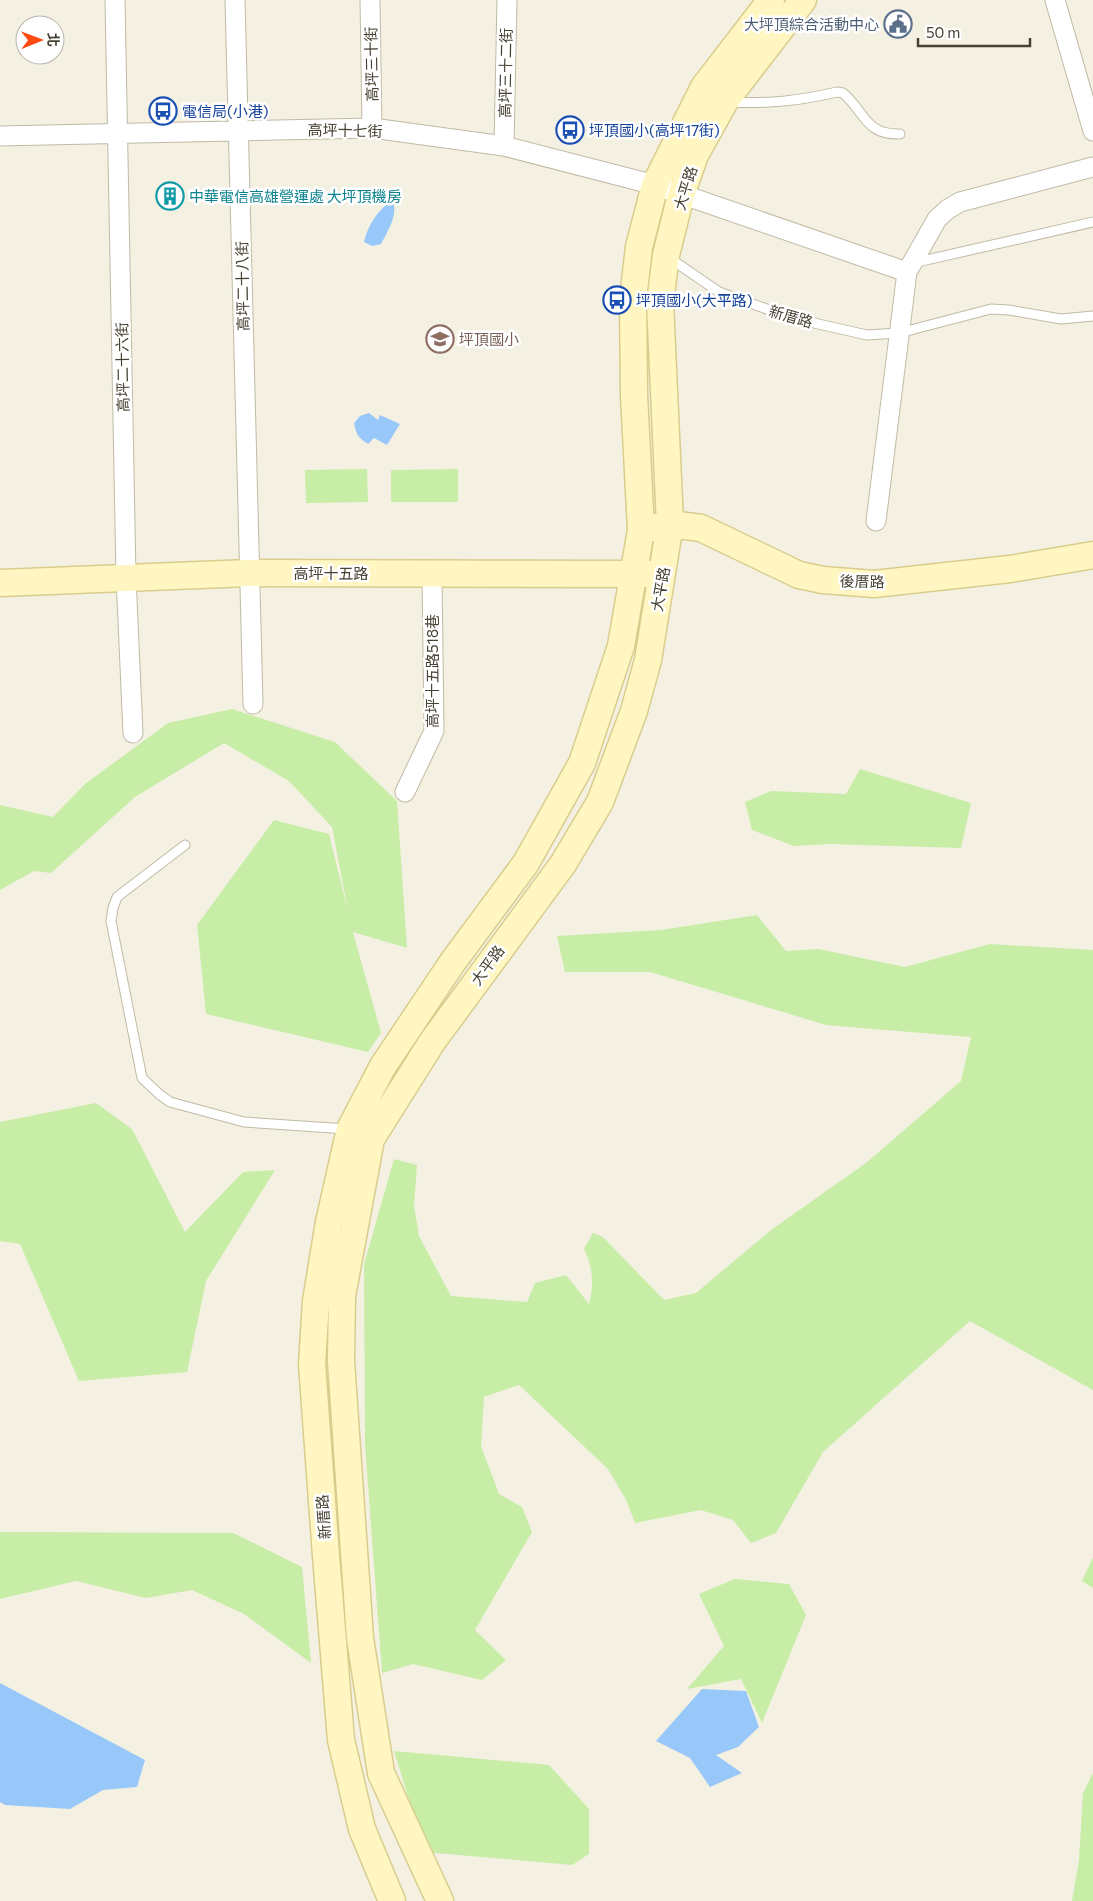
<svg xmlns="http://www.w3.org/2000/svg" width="1093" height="1901" viewBox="0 0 1093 1901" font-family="Commissioner,'Noto Sans TC',sans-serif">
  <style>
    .green { fill: #c7eda7 }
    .water { fill: #98c8f9 }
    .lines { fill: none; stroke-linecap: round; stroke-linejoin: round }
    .lane-casing { stroke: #c0baa5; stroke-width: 11 }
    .street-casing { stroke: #c0baa5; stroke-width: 21 }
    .secondary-casing { stroke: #d9cd8d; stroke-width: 29 }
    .lane { stroke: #fff; stroke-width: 9 }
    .street { stroke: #fff; stroke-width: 19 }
    .secondary { stroke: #fff6c2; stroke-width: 26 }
    .labels { text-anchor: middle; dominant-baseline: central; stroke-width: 5; stroke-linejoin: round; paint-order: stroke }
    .service-label { font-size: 15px; fill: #4e5e75; stroke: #fff; text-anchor: end }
    .street-label { font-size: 15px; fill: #474133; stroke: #fff }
    .transit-label { font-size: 15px; fill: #164399; stroke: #fff; text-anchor: start }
    .culture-label { font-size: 15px; fill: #0d838f; stroke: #fff; text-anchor: start }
    .education-label { font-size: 15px; fill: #785e54; stroke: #fff; text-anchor: start }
  </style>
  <rect width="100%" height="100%" fill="#f4f1e3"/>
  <path class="green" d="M367,469L368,502L306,503L305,470Z
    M458,469V502H391V470Z
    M232,709L335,742L397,801L407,948L353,932L381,1033L368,1052L206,1014L197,925L274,820L329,834L348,911L332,827L289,781L224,743L135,797L51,873L34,871L0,890V805L53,817L85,784L168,723Z
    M860,769L971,803L961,848L829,844L794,846L752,830L745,802L771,791L846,794Z
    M757,915L786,951L818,949L905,967L990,944L1093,950V1390L970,1321L823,1452L776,1533L751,1543L733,1520L701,1510L635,1523L626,1500L608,1469L519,1385L484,1397L481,1446L499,1494L522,1507L532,1532L475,1630L506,1660L482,1680L413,1664L382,1673L365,1444L364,1264L394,1159L417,1165L414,1205L419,1236L451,1296L527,1302L535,1283L566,1275L589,1304C594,1286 593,1266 584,1249L593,1233L603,1237L664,1300L696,1293L771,1230L866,1163L961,1081L971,1037L826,1025L650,972H565L557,936L661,930Z
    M96,1103L132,1129L185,1232L243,1172L275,1170L206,1281L187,1372L79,1381L20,1244L0,1241V1122Z
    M0,1532L233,1533L302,1567L311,1663L244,1614L192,1590L146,1598L76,1581L0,1599Z
    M1093,1557V1588L1082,1581Z
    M735,1579L789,1584L806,1615L762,1723L741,1679L687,1689L724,1646L699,1594Z
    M394,1751L549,1765L589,1809V1854L572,1865L425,1852Z
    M1093,1773V1901H1072L1079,1860L1083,1793Z"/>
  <path class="water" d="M393,201C398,215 388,231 381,244L372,246L364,242C368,226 378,208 393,201Z
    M369,413L378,420L380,415L400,424L387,445L374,438L368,444C358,438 356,434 354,423L360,416Z
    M0,1683L145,1760L137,1787L103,1790L70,1809L5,1805L0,1802Z
    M702,1689L746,1691L759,1727L738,1747L716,1755L742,1773L710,1787L690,1758L656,1741Z"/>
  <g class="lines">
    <g class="lane-casing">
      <path id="lane" d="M730,102C769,104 798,101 837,92L843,93C866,113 865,135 900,134
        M668,257L719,292L792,318L867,335L899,333L991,309L1009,310L1061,319L1093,316
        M913,263L1093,222
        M185,845L117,897L113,908L111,921L142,1078L159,1094L170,1102L244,1122L347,1129"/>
    </g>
    <g class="street-casing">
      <path id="street" d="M115,0L126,577L133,733
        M235,0L253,704
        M370,0L372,128
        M1055,0L1093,131
        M0,136L372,128L504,146L655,185L907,272
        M504,146L507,0
        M876,521L907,272L937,219L948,209L960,202L1093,167
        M405,792L434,731L432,574"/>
    </g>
    <g class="secondary-casing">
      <path id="secondary" d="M653,528L670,524L701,528L799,575L823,580L874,584L1010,569L1093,555
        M0,583L249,573L649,574
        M392,1901L362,1829L341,1740L326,1556L312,1364L316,1301L329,1222L350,1129L383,1066L452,963L526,863L582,763L621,646L641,530L634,395L633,299L639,247L655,185L704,87L771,0
        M440,1901L381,1773L360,1638L341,1361L342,1296L371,1139L432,1042L563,864L600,802L634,711L648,660L670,524L660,303L666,255L681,195L695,155L725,101L803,0"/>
    </g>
    <use href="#lane" class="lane"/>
    <use href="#street" class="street"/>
    <use href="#secondary" class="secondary"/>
  </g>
  <defs>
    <g id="civic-ring" transform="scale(1.4375)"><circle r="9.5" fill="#fff" stroke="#5c6f8a" stroke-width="1.5"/><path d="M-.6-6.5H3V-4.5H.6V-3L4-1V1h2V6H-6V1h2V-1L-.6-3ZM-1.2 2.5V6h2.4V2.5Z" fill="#5c6f8a"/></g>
    <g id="bus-ring" transform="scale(1.4375)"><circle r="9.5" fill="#fff" stroke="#1a4fb4" stroke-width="1.5"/><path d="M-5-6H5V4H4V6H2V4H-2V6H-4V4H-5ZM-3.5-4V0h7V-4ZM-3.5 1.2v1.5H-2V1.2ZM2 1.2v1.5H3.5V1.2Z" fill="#1a4fb4"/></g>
    <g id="building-ring" transform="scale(1.4375)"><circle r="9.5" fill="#fff" stroke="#0f9aa8" stroke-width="1.5"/><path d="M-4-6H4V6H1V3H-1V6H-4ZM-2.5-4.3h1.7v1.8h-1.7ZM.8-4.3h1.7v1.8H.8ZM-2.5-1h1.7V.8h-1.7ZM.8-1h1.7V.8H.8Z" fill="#0f9aa8"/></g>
    <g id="school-ring" transform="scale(1.4375)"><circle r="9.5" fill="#fff" stroke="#8d6e63" stroke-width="1.5"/><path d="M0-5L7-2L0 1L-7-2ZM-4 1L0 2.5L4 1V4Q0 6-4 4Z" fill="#8d6e63"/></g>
  </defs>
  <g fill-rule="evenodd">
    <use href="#civic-ring" x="898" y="24"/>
    <use href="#bus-ring" x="163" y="111"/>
    <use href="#bus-ring" x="570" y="130"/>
    <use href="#building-ring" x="170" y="196"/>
    <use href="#bus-ring" x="617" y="300"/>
    <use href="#school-ring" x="440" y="339"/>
  </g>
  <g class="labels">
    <g class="service-label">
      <text x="879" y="24">大坪頂綜合活動中心</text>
    </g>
    <g class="street-label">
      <text transform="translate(371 64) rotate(-91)">高坪三十街</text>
      <text transform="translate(505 73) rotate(-89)">高坪三十二街</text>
      <text transform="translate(345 130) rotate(1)">高坪十七街</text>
      <text transform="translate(685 188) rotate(-73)">大平路</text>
      <text transform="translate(242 286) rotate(-91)">高坪二十八街</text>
      <text transform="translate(791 316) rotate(16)">新厝路</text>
      <text transform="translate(122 367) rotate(-91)">高坪二十六街</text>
      <text x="331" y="573">高坪十五路</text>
      <text transform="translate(862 581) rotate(1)">後厝路</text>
      <text transform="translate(660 589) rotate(-80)">大平路</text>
      <text transform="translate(432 671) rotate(-90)">高坪十五路518巷</text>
      <text transform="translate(487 965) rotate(-54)">大平路</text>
      <text transform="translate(323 1517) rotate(-94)">新厝路</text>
    </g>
    <g class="transit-label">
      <text x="182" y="111">電信局(小港)</text>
      <text x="589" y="130">坪頂國小(高坪17街)</text>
      <text x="636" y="300">坪頂國小(大平路)</text>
    </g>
    <g class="culture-label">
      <text x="189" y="196">中華電信高雄營運處 大坪頂機房</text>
    </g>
    <g class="education-label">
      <text x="459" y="339">坪頂國小</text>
    </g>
  </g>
  <g transform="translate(40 40) rotate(89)"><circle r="24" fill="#ffffff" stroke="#b5b3ad"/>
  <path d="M0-4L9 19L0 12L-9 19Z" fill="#ff4b0f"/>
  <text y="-8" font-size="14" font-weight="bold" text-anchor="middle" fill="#474133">北</text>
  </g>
  <path d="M918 38v8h112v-8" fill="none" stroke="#474133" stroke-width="2.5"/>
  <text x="926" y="38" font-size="15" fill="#474133" stroke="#ffffff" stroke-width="4" paint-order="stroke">50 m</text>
</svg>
